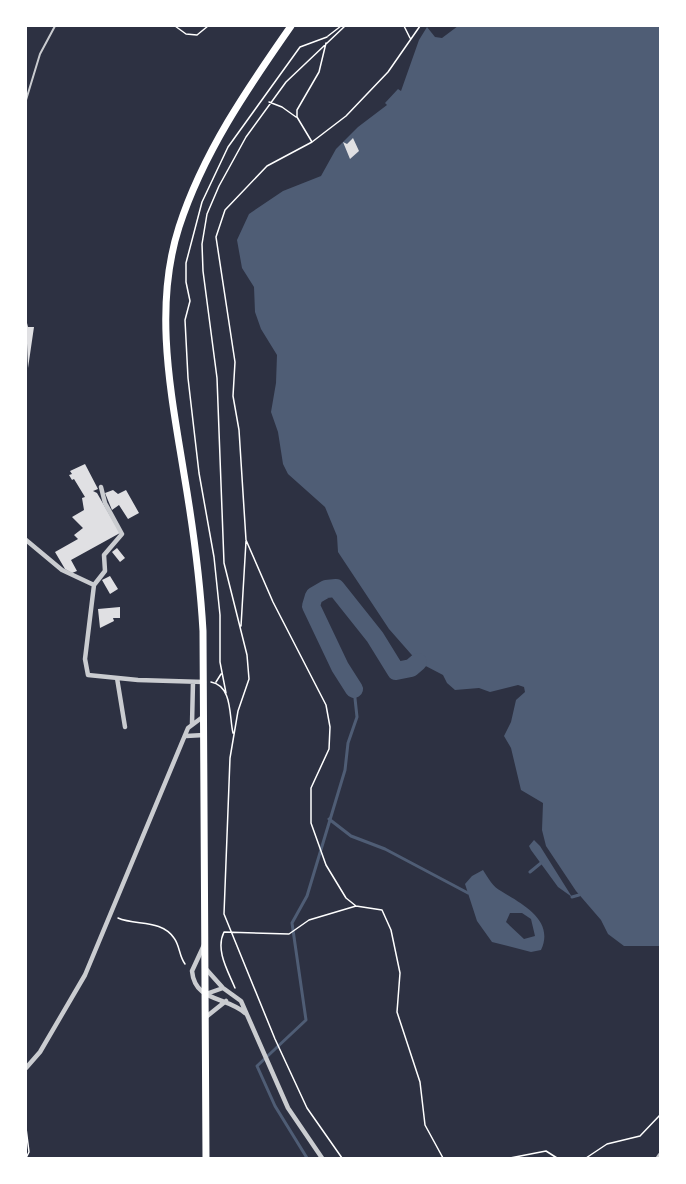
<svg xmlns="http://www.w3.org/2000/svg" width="686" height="1184" font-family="'Public Sans',sans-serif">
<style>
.water{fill:#4f5d75;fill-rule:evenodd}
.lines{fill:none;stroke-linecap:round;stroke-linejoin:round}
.stream{stroke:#4f5d75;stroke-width:3}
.river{stroke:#4f5d75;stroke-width:18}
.building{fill:#e0e0e3}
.path{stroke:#fff;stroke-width:1.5}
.service{stroke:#caccd0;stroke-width:2}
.minor{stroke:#caccd0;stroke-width:4.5}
.secondary{stroke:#fff;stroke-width:7}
</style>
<rect width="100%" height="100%" fill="#2d3142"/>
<path class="water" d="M458,26h202v920h-36l-16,-12 -7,-14 -25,-29 -30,-45 -4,-16 1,-27 -22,-13 -10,-42 -7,-12 7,-14 5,-22 9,-8 -1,-5 -6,-2 -28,7 -11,-4 -24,2 -8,-7 -4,-8 -25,-13 -29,-33 -51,-77 -1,-16 -12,-29 -37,-33 -5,-10 -5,-32 -7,-20 5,-29 1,-28 -16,-26 -6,-17 -1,-25 -12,-19 -5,-28 12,-26 34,-23 38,-15 15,-27 22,-22 29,-22 -2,-2 13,-14 3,2 18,-51 8,-13 8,10 7,1z
M534,840l6,6 32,51 -14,-10 -27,-37 -2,-4z
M483,870c5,8 10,17 18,21 21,13 54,29 40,59l-10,2 -39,-10 -15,-21 -12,-37 7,-8zM510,913h12l9,6 4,17 -11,3 -18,-17z"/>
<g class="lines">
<path class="stream" d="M329,819l22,17 34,13 83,44
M530,872l11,-9
M572,897l7,-2
M307,1158l-32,-52 -18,-40 49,-46 -14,-97 15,-27 38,-126 3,-27 9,-26 -3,-28"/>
<path class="river" d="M354,689l-14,-22 -29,-61 3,-10 12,-7 10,-1 39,49 21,34 15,-3 7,-6"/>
</g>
<path class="building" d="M353,138l6,13 -9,8 -7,-17 4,2z
M26,319l2,8h6l-6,41z
M85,464l13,25 -5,2 4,2 23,40 -49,27 6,11 -5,2 -7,-4 -10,-17 23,-13 -4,-4 9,-7 -11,-11 12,-7 -2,-12 3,-1 -11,-18 -2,1 -3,-5 3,-1 -2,-3z
M113,490l5,4 8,-4 13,23 -11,6 -9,-14 -7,5 -7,-17z
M117,548l8,10 -5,4 -8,-10z
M110,576l8,13 -8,5 -8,-14z
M120,607v11h-7l1,3 -14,7 -2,-19z"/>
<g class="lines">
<path class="path" d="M175,26l11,8 11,1 11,-9
M404,26l6,12
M328,36l13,-10
M269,102l13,5 14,10
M312,142l-15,-25v-7l22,-38 7,-29
M241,626l5,-85
M211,682c22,4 18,35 22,51
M216,682l5,-8
M226,693l-6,-31v-47l-6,-58 -15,-84 -11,-95 -3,-58 5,-19 -4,-19v-19l16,-61 26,-55 72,-100 27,-10
M356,906l-10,-8 -20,-33 -15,-42v-35l18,-39 1,-22 -4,-22 -53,-103 -27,-62 -7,-110 -6,-34 2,-34 -19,-125 9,-27 42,-44 45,-24 34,-26 42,-44 32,-46
M118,918c18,8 43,1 56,20 6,8 5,18 11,26
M235,988c-7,-17 -20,-38 -11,-56l65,2 20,-14 47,-14 26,4 9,20 9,43 -3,39 23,70 5,43 18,33
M26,1128l3,24 -3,6
M342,1158l-35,-50 -32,-69 -51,-125 6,-156 8,-47 11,-32 -2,-24 -23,-92 -7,-185 -14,-107 -1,-27 5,-30 12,-28 27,-49 40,-55 59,-56
M510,1158l36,-7 11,7
M586,1158l21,-14 33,-8 20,-21"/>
<path class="service" d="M26,100l14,-46 15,-28"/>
<path class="minor" d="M101,487l4,16 17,31 -18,21 1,16 -11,14 -9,74 3,16 50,5 66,2
M26,540l36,30 32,15
M117,678l8,49
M192,724l1,-42
M186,736l18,-1
M204,945l-12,26c3,31 33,25 53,42
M206,969l17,19 18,13 47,107 34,50
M206,994l17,-6
M206,1017l20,-16
M26,1068l14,-16 45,-77 103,-247 16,-12
M658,1158l2,-3"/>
<path class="secondary" d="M206,1158l-3,-527c-3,-53 -10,-104 -19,-157 -13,-81 -31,-166 -5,-247 24,-74 68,-138 112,-201"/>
</g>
<rect width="686" height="1184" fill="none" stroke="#ffffff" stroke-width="54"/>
</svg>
